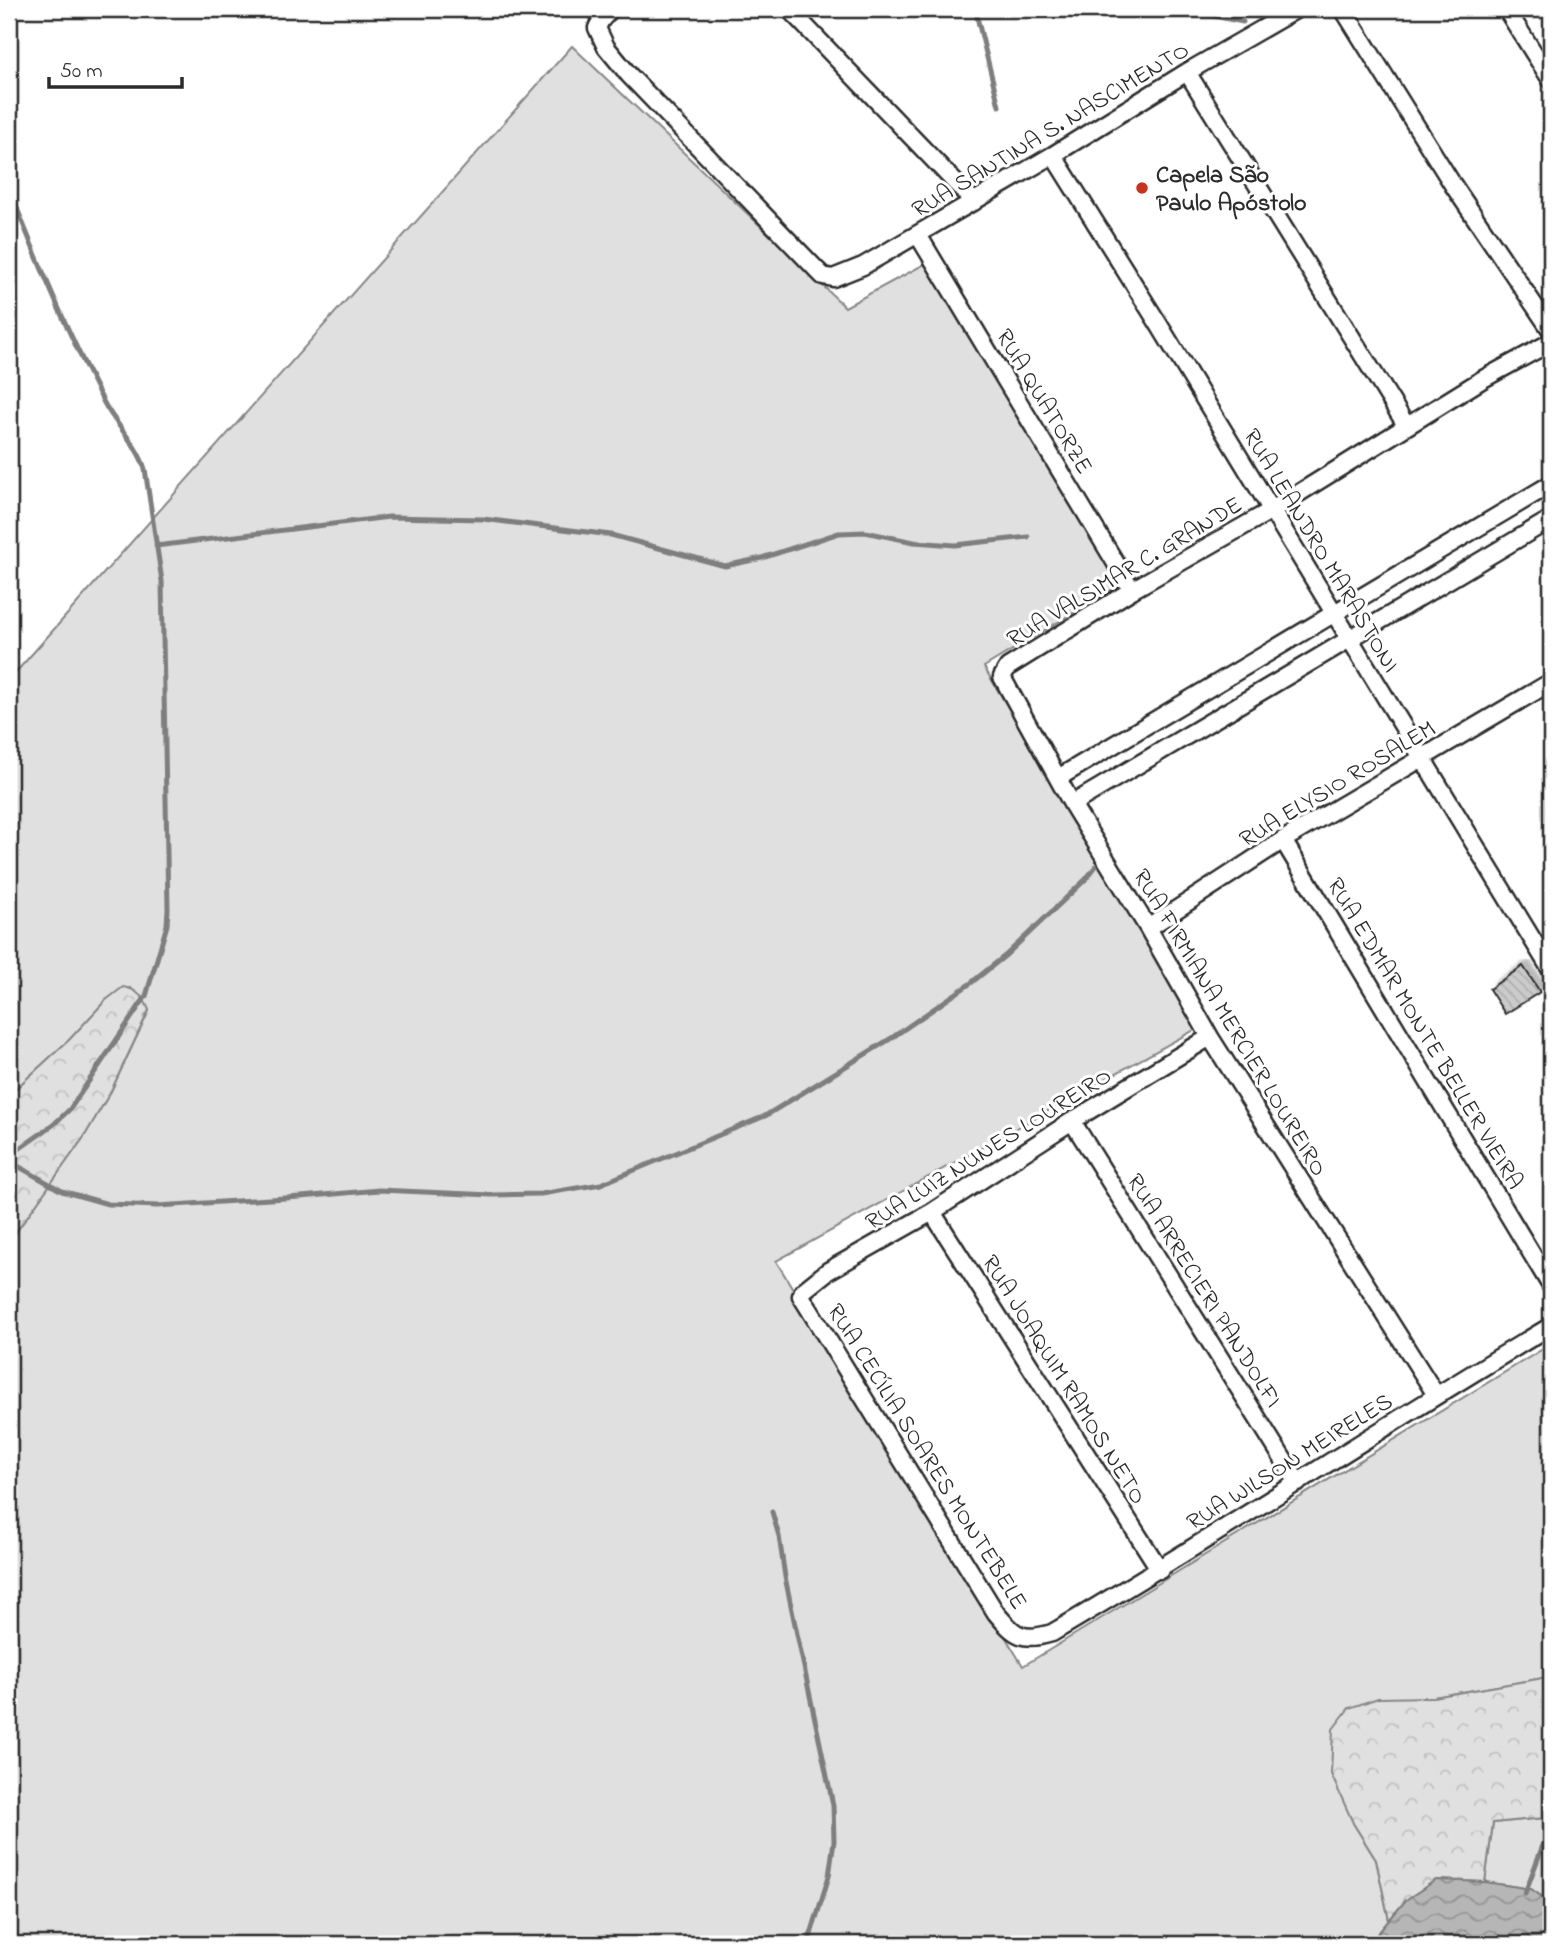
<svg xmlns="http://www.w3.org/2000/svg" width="1560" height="1953" font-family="'Indie Flower',sans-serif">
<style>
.green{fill:#e0e0e0;stroke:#868686;stroke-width:2}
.forest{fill:url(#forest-crowns);stroke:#868686;stroke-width:2}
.water{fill:url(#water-waves);stroke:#7e7e7e;stroke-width:2}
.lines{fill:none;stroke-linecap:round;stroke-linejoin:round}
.stream{stroke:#7e7e7e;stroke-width:5}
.building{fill:url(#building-back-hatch);stroke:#2b2b2b;stroke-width:2;filter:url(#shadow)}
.minor-casing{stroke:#2b2b2b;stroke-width:21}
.minor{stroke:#fff;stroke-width:16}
.poi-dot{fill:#c8321e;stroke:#fff;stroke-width:2.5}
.labels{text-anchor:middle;stroke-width:6;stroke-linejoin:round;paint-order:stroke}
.street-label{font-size:24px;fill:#2b2b2b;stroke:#fff}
.poi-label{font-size:24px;font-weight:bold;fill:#2b2b2b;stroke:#fff;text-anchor:start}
</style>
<defs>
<pattern id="forest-crowns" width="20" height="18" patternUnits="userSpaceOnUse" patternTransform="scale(1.75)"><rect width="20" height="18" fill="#e0e0e0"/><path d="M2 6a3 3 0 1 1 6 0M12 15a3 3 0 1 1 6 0" fill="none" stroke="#c0c0c0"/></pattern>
<pattern id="water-waves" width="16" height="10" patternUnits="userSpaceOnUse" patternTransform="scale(1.75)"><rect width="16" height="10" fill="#b6b6b6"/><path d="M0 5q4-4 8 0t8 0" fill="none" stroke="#949494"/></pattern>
<pattern id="building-back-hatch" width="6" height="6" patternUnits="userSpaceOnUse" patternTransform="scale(1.75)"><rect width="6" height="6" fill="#cbcbcb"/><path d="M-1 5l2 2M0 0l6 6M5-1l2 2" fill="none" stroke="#aeaeae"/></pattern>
<filter id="shadow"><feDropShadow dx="6" dy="-6" stdDeviation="2" flood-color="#0004"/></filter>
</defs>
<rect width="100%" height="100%" fill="#fff"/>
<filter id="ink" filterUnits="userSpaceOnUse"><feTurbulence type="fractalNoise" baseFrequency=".0143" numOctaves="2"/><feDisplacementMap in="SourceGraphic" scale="14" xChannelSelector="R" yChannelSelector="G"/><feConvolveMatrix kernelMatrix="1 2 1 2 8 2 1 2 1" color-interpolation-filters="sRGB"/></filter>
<g filter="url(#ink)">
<path class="green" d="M572,46l273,261 87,-47 194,321 -142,86 216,360 -424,234 247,405 528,-322v323l-8,11 -109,19 -19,1 -62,125 23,37 13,60 -14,17 -1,7h-1365v-702l75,-105 27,-46 38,-80 -6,-13 -13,-10 -24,12 -36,39 -61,56v-415z
M1551,1814v89l-20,-14 -46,-7 8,-59 52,-5z"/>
<path class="forest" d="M123,987c14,2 21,11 26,23l-38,81 -27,46 -75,105v-147l61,-56 36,-39z
M1551,1667v147l-6,4 -52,5 -8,59 -49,-2 -30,20 -17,20 -13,-60 -23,-37 -22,-49 2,-45 16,-21 29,-10 56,-1 109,-19z"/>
<path class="water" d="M1436,1880l49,2 46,7 20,14v41h-177l1,-7 31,-37z"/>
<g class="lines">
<path class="stream" d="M975,9l24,97
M1180,9l63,13
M9,188c28,72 58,144 94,213 12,24 34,42 42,68l17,112 6,328 -1,16 -21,71 -76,113 -17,16 -44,31
M156,546l233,-29 94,2 128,16 114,31 37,-8 77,-25 26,-1 49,10 41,3 73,-8
M9,1161l53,30 46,13 50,2 143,-9 78,-7 113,5 49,-1 60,-10 164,-68 125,-77 81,-56 35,-28 80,-76 10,-13
M772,1512l7,24 6,41 48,228 1,36 -5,35 -21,68
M1525,1893l26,-69"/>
</g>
<path class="building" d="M1523,966l17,26 -35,22 -16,-25z"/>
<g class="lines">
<defs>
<path id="minor" d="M611,9l-10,11 -4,8 9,19 23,28 187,194 7,7 10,2 30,-12 190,-111 134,-83 110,-63
M789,9l185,193
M1343,9l110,176 98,145
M1506,9l45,71
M1187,72l219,353
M1053,155l105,168 393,647
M918,235l214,355
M1058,778l493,-294
M1072,804l479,-285
M1283,840l268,446
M1148,928l135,-88 268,-158
M1210,1037l-138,84 -140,91 -104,59 -25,20 -2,5 5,8 190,309c19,23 27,29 56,20 168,-99 331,-207 499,-307
M1072,1121l226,362
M932,1212l228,358
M1436,1395l-226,-358 -62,-109 -76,-124 -70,-127 6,-10 124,-77 138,-79 213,-132 68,-37"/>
</defs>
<use href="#minor" class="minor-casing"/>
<use href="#minor" class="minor"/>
</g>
</g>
<circle class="poi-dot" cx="1142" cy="188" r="7"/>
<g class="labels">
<g class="street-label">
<text transform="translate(1050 129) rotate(-31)" y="8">RUA SANTINA S. NASCIMENTO</text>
<text transform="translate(1045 401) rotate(59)" y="8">RUA QUATORZE</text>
<text transform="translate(1322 550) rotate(59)" y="8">RUA LEANDRO MARASTONI</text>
<text transform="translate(1124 571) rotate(-31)" y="8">RUA VALSIMAR C. GRANDE</text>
<text transform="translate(1337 783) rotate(-31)" y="8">RUA ELYSIO ROSALEM</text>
<text transform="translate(1231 1022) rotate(59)" y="8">RUA FIRMIANA MERCIER LOUREIRO</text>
<text transform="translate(1426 1033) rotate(59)" y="8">RUA EDMAR MONTE BELLER VIEIRA</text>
<text transform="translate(988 1148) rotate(-32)" y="8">RUA LUIZ NUNES LOUREIRO</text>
<text transform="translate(1205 1290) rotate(58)" y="8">RUA ARRECIERI PANDOLFI</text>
<text transform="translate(1065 1379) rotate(58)" y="8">RUA JOAQUIM RAMOS NETO</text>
<text transform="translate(928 1456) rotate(58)" y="8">RUA CECÍLIA SOARES MONTEBELE</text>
<text transform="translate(1289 1461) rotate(-32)" y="8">RUA WILSON MEIRELES</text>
</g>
<g class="poi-label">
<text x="1156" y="182">Capela São<tspan x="1156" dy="28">Paulo Apóstolo</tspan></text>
</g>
</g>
<rect width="1560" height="1953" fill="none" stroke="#fff" stroke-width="35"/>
<rect x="18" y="18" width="1525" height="1918" fill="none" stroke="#2b2b2b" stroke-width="2.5" filter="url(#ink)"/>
<path d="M49 77v10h133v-10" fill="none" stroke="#2b2b2b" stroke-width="3.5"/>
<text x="60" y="77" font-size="21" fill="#2b2b2b" stroke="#ffffff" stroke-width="5" paint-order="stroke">50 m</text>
</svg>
